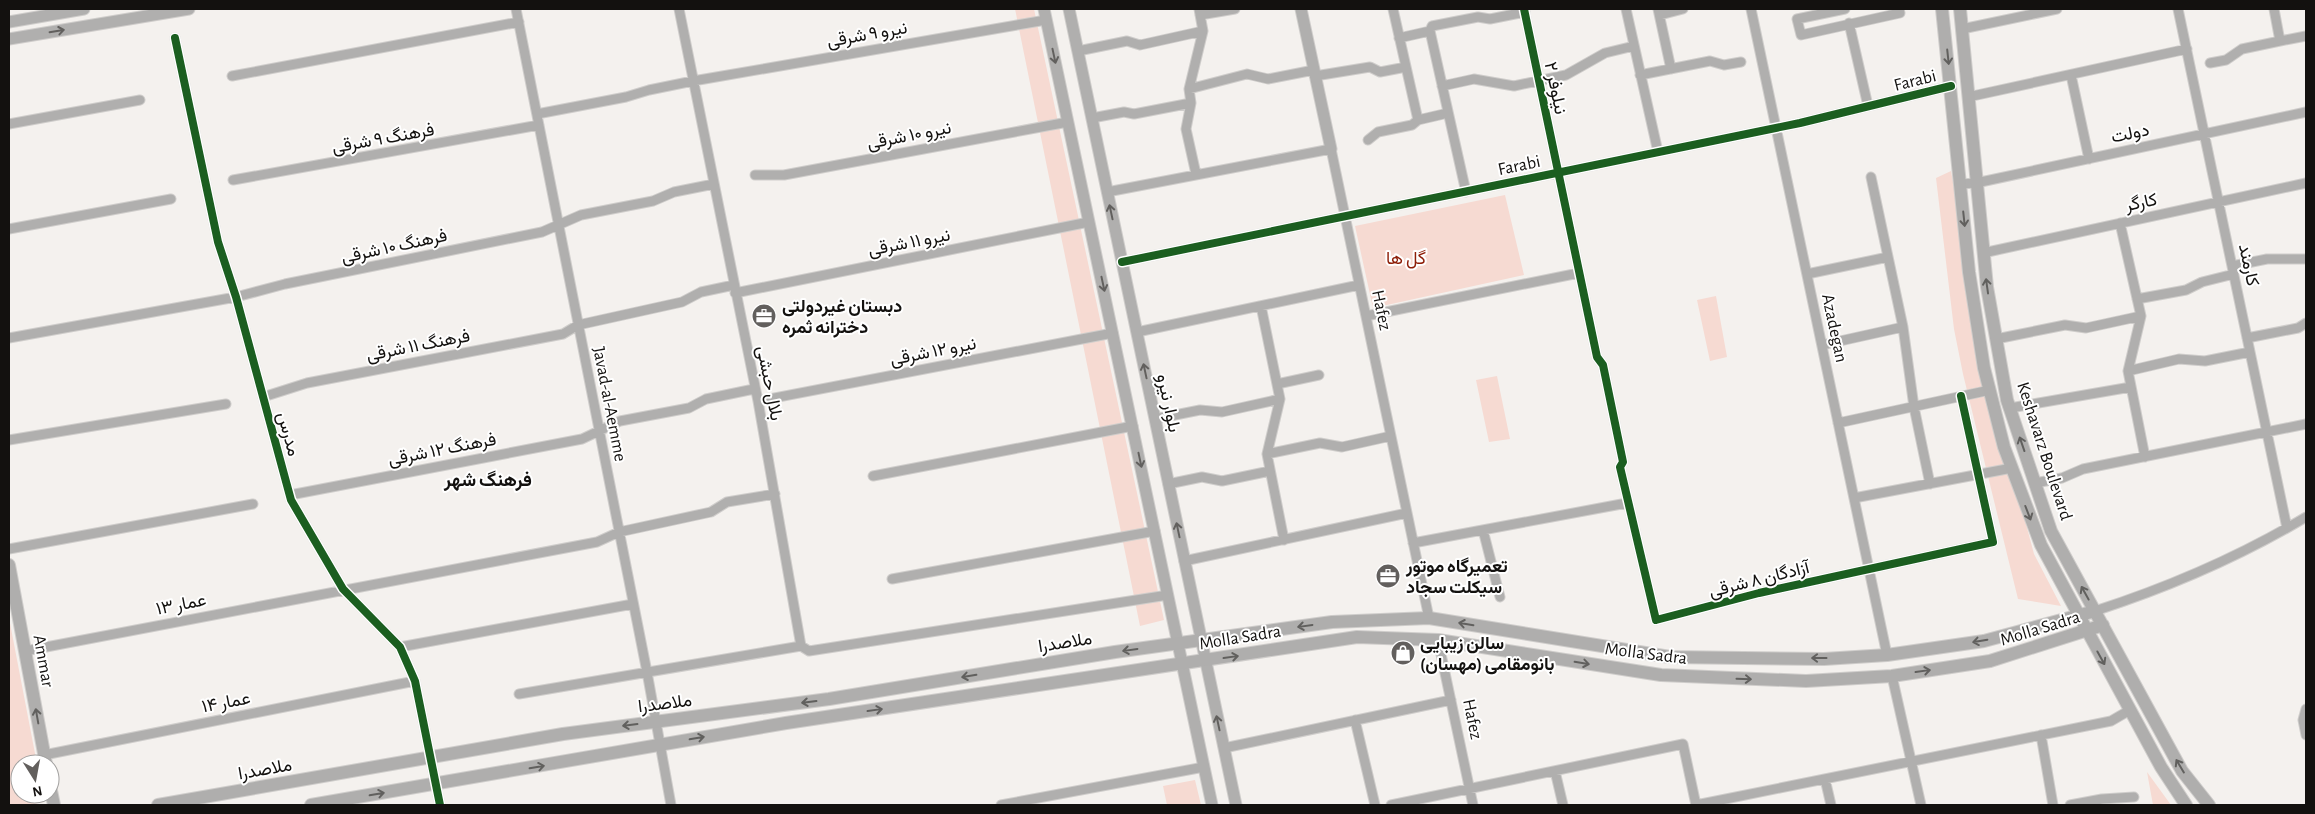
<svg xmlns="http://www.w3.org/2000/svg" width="2315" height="814" font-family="'Alegreya Sans',Vazirmatn,sans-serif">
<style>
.green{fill:#f6dad2}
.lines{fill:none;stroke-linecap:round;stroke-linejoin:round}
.minor-casing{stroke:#cfcdcb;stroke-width:11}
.tertiary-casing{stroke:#cfcdcb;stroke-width:13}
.secondary-casing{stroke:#cfcdcb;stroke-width:14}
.minor{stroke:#b0afae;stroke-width:9}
.tertiary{stroke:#b0afae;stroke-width:11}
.secondary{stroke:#afaead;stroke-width:12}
.cycleway-casing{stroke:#fff;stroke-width:11}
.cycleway{stroke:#1b5e20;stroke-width:8}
.oneway{stroke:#62605e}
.oneway2{stroke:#61605e}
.labels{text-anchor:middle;stroke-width:4;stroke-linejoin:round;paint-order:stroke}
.street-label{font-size:18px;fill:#13110f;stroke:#fff}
.park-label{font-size:18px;fill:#8d1d07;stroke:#fff}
.poi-label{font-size:18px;font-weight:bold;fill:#13110f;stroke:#fff;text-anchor:start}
.neighbourhood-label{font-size:19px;font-weight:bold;fill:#13110f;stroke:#fff}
</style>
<rect width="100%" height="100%" fill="#f4f1ee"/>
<path class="green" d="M1015,9h19l130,611 -24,6z
M1951,171l39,219 44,164 27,52 -43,-7 -55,-225 -9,-45 -18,-151z
M1505,195l19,80 -151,33 -18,-82z
M1716,296l11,61 -17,4 -13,-61z
M1497,376l13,63 -21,3 -13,-62z
M9,618l28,146h-17v30h23l1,8 -16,3h-19z
M2147,772l24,33h-18z
M1195,780l6,25h-34l-4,-19z"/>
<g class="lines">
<defs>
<path id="minor" d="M516,9l131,663 24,133
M679,9l79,392 43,245
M1393,9l25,111
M1524,9l73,348 6,8 20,97 -3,5 36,153 103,-27 234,-51 -32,-146
M1626,9l32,143
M1658,9l13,60
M1751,9l136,646
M1845,9l-48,10 4,16 99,-22 -1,-4
M2178,9l109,519
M2274,9l6,32 26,-5
M1200,15l35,-6
M1660,15l23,-6
M1849,23l19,83
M1962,29l95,-20
M1430,31l36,161
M175,38l43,204 18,55 55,203 52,89 57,58 15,34 25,124
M1399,38l31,-7 2,-5 46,-9 12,2 35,-7
M1078,51l49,-10 13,4 63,-14
M2210,63l16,-3 16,-11 38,-8
M1640,75l70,-14 14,4 17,-3
M2071,75l18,84
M232,76l287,-54
M1315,76l55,-9 10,5 26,-5
M1442,86l32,-7 40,7 52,-11 39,-22 29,-7
M1189,89l58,-15 21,5 46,-9
M1968,97l219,-48
M537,114l89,-17 23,-7 44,-9 353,-61
M1092,118l32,-6 10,2 57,-11
M9,124l131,-24
M1368,140l10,-8 34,-7 6,-5 30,-7
M1196,174l-10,-45 5,-26 -2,-14 14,-58 -4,-22
M755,175h29l284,-53
M1871,177l32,150 11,80 16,77
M233,180l306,-55
M1961,184l15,-1 330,-71
M1107,192l224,-43 98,469
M2120,223l21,93 -13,55 17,86
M9,229l162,-30
M1983,253l323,-70
M1122,262l678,-139 151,-37
M2232,266l35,-7h39
M1807,274l81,-17
M735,293l354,-71
M2137,299l49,-9 16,-8 32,-8
M1261,306l19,93 -13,55 17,86
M1366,316l213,-43
M1137,332l222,-47
M9,338l227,-41 49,-13 257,-52 39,-17 72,-14 21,-9 40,-8
M2247,338l51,-10 8,-5
M1996,339l69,-14 21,3 55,-12
M1822,345l81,-18
M2128,371l51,-12 26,2 45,-9
M1277,384l42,-9
M263,397l44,-14 256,-49 15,-9 104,-23 19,-10 33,-7
M758,401l355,-68
M2010,408l121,-21
M1155,419l45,-9 22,2 58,-13
M1838,423l152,-33
M9,440l217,-36
M1267,454l53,-11 22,4 49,-11
M873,476l260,-50
M2035,483l27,-5 21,-9 223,-45
M1168,484l34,-7 20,4 48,-10
M290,495l292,-56 38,-18 69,-13 17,-9 48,-10
M1854,498l158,-30
M1483,530l17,67
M1413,543l214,-40
M9,549l244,-45
M1184,561l223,-48
M892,579l263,-48
M2095,611c74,-24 144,-54 211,-94
M1438,640l35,165
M801,646l8,5 359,-56
M400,647l233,-43
M25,651l572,-109 22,-10 92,-20 16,-10 48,-8
M1892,676l29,129
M519,694l282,-48
M2306,709l-3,11 3,15
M1355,720l20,85
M2041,735l12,70
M1224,748l227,-48
M44,755l371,-74
M1555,771l8,34
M1825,779l6,26
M1001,805l203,-38
M1391,805l292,-61 13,61
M1696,805l415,-84 19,-11
M2070,805l32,-6 32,-2"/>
<path id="tertiary" d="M1044,9l168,796
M1069,9l167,796
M1301,9l30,140
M9,22l75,-13
M9,39l180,-30"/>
<path id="secondary" d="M1942,9l27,263 15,96 20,79 37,98 120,222 25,38
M1960,9l27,278 20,113 44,131 131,240 27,34
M9,565l37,199
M50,786l4,19
M158,805l405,-71 266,-35 286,-47 217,-30 97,-4 241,39 154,2 63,-4 97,-14 111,-30
M311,805l475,-82 571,-86 81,3 223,35 145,6 86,-5 98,-15 113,-36"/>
</defs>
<use href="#minor" class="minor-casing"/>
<use href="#tertiary" class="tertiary-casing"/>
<use href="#secondary" class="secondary-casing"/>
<use href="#minor" class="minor"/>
<use href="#tertiary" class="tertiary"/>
<use href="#secondary" class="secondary"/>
<defs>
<path id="cycleway" d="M1524,9l73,348 6,8 20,97 -3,5 36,153 103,-27 234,-51 -32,-146
M175,38l43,204 18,55 55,203 52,89 57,58 15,34 25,124
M1122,262l678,-139 151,-37"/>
</defs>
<use href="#cycleway" class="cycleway-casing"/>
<use href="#cycleway" class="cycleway"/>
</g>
<defs><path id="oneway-shaft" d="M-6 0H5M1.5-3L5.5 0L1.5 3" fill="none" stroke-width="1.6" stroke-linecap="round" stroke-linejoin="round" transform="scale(1.25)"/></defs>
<g class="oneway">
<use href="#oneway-shaft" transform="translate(57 31) rotate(-9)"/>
<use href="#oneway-shaft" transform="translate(1054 56) rotate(78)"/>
<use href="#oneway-shaft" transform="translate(1111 212) rotate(-102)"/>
<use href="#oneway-shaft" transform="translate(1103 284) rotate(78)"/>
<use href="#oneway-shaft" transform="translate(1145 371) rotate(-102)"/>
<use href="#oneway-shaft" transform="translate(1140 460) rotate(78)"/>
<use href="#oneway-shaft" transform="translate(1178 530) rotate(-102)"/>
<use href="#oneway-shaft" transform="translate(1218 723) rotate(-102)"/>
</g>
<g class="oneway2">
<use href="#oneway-shaft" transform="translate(1948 57) rotate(84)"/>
<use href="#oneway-shaft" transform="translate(1964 219) rotate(84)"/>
<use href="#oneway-shaft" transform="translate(1987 286) rotate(-98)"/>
<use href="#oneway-shaft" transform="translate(2022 444) rotate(-109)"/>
<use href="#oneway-shaft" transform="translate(2028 513) rotate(69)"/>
<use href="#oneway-shaft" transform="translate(2085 593) rotate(-119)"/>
<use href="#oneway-shaft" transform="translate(1466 624) rotate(-171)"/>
<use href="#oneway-shaft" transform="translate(1305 626) rotate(172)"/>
<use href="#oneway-shaft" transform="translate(1980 641) rotate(170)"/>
<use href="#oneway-shaft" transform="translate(1130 650) rotate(172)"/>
<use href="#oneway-shaft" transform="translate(1231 657) rotate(-8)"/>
<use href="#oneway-shaft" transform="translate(1819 658) rotate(180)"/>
<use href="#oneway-shaft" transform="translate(2101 658) rotate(61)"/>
<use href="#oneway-shaft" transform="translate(1582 663) rotate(9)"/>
<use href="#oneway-shaft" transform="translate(1923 671) rotate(-8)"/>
<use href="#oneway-shaft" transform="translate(969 676) rotate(171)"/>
<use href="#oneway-shaft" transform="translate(1744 679) rotate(2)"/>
<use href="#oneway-shaft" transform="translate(809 702) rotate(173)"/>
<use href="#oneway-shaft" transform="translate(875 710) rotate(-8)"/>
<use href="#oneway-shaft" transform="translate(37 716) rotate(-100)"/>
<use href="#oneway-shaft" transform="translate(630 725) rotate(173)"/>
<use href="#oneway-shaft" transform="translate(697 738) rotate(-10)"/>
<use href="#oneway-shaft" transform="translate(2180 766) rotate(-121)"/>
<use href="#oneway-shaft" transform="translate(537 767) rotate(-10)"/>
<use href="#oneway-shaft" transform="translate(377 794) rotate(-10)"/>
</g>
<defs>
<symbol id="office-disc" viewBox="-11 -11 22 22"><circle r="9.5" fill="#625f5d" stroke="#fff"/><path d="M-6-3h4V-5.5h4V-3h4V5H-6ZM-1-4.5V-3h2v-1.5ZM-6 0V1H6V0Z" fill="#fff"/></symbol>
<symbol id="shop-disc" viewBox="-11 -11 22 22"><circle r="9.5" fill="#625f5d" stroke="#fff"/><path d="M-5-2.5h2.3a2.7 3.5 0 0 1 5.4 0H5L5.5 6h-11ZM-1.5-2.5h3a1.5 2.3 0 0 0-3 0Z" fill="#fff"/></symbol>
</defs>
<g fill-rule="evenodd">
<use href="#office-disc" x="750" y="302" width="28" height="28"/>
<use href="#office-disc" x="1374" y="562" width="28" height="28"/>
<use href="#shop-disc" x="1389" y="639" width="28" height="28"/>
</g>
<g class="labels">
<g class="street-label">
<text transform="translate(867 34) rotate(-10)" y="6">نیرو ۹ شرقی</text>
<text transform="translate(1915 80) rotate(-14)" y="6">Farabi</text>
<text transform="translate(1556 88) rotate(78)" y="6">نیلوفر ۲</text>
<text transform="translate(2130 133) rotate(-12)" y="6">دولت</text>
<text transform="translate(909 135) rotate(-11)" y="6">نیرو ۱۰ شرقی</text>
<text transform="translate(383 138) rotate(-10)" y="6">فرهنگ ۹ شرقی</text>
<text transform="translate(1519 165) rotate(-12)" y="6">Farabi</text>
<text transform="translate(2141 202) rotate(-12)" y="6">کارگر</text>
<text transform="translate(909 242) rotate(-11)" y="6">نیرو ۱۱ شرقی</text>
<text transform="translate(394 246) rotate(-12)" y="6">فرهنگ ۱۰ شرقی</text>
<text transform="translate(2249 265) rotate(78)" y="6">کارمند</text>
<text transform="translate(1382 310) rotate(78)" y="6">Hafez</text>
<text transform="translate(1835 328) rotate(78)" y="6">Azadegan</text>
<text transform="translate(418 345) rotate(-11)" y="6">فرهنگ ۱۱ شرقی</text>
<text transform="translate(933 351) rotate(-11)" y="6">نیرو ۱۲ شرقی</text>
<text transform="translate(770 383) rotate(79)" y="6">بلال حبشی</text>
<text transform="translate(1169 403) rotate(78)" y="6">بلوار نیرو</text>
<text transform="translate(610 404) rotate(79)" y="6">Javad-al-Aemme</text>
<text transform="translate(289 434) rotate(75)" y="6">مدرس</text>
<text transform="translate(442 449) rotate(-11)" y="6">فرهنگ ۱۲ شرقی</text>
<text transform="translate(2045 451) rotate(72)" y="6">Keshavarz Boulevard</text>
<text transform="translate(1759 579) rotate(-14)" y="6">آزادگان ۸ شرقی</text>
<text transform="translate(181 604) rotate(-11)" y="6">عمار ۱۳</text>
<text transform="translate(2040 628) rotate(-17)" y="6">Molla Sadra</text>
<text transform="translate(1240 637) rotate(-9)" y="6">Molla Sadra</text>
<text transform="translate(1065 642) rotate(-9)" y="6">ملاصدرا</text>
<text transform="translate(1646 653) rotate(7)" y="6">Molla Sadra</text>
<text transform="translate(44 661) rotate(80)" y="6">Ammar</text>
<text transform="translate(226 702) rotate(-11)" y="6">عمار ۱۴</text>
<text transform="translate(665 703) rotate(-7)" y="6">ملاصدرا</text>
<text transform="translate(1473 719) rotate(78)" y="6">Hafez</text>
<text transform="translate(265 769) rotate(-10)" y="6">ملاصدرا</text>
</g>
<g class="park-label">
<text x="1406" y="264">گل ها</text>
</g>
<g class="poi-label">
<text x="782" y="312">دبستان غیردولتی<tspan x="782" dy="21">دخترانه ثمره</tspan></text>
<text x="1406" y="572">تعمیرگاه موتور<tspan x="1406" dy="21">سیکلت سجاد</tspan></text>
<text x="1420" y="649">سالن زیبایی<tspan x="1420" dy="21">بانومقامی (مهسان)</tspan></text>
</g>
<g class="neighbourhood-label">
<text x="488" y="486">فرهنگ شهر</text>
</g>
</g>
<rect width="2315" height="814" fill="none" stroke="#13110f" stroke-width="20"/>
<g transform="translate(35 779) rotate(169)"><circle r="24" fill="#ffffff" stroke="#a1a09f"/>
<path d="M0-4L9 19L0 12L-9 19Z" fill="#625f5d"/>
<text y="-8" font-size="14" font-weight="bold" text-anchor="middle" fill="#13110f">N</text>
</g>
</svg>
